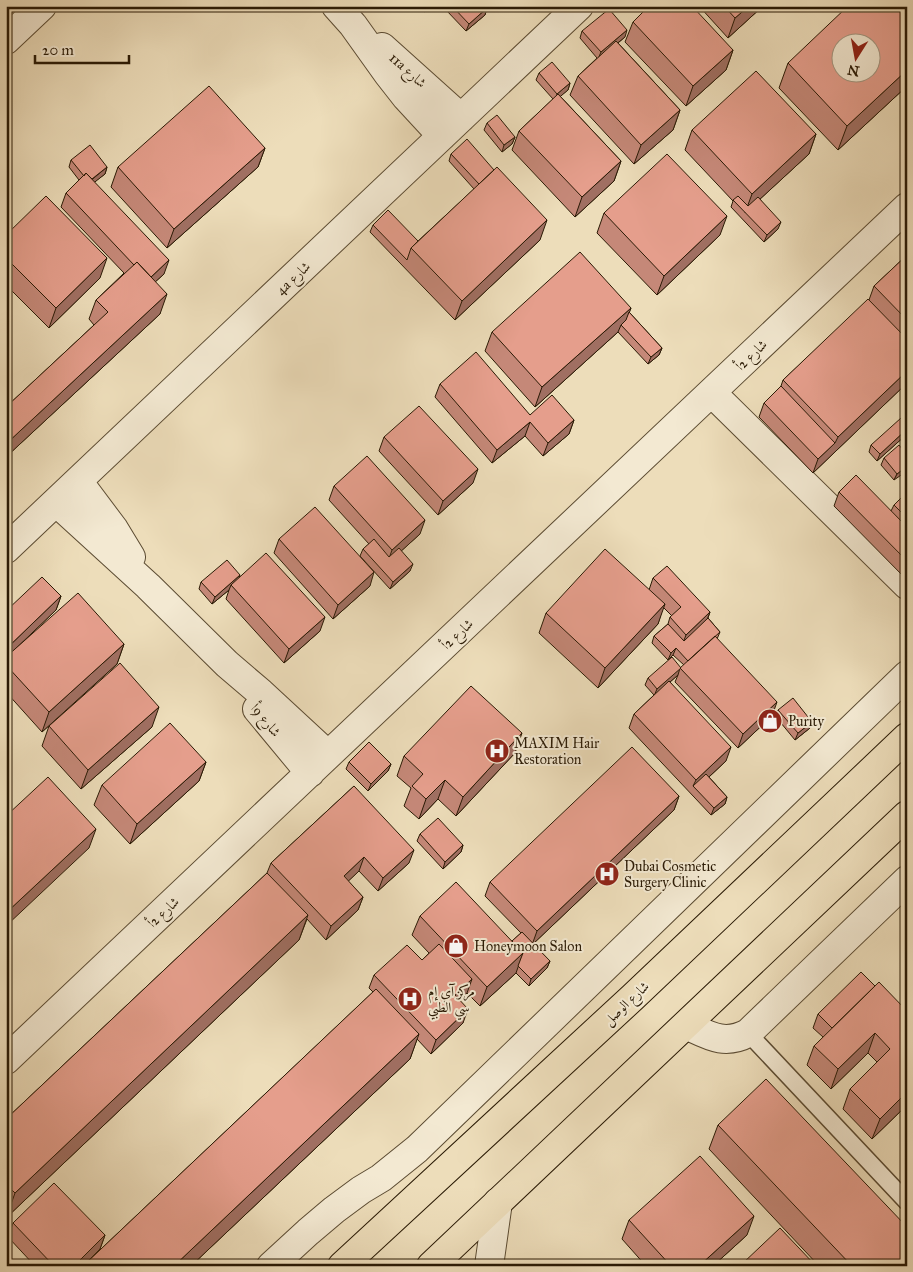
<svg xmlns="http://www.w3.org/2000/svg" width="913" height="1272" font-family="'IM FELL Great Primer',Amiri,serif">
<style>
.lines{fill:none;stroke-linecap:round;stroke-linejoin:round}
.service-casing{stroke:#5b4b32;stroke-width:19}
.minor-casing{stroke:#5b4b32;stroke-width:30}
.primary-casing{stroke:#2a1a05;stroke-width:30}
.service{stroke:#f3e9d2;stroke-width:16}
.minor{stroke:#f3e9d2;stroke-width:28}
.primary{stroke:#edddba;stroke-width:28}
.wall{fill:#c58878;stroke:#2a1a05}
.shaded-wall{fill:#a06f62;stroke:#2a1a05}
.building{fill:#e59e8c;stroke:#2a1a05;fill-rule:evenodd}
.labels{text-anchor:middle;stroke-width:4;stroke-linejoin:round;paint-order:stroke}
.street-label{font-size:14px;fill:#2a1a05;stroke:#f3e9d2}
.poi-label{font-size:14px;fill:#2a1a05;stroke:#f3e9d2;text-anchor:start}
</style>
<rect width="100%" height="100%" fill="#edddba"/>
<filter id="stains"><feTurbulence type="fractalNoise" baseFrequency=".004" numOctaves="4"/><feColorMatrix values="0 0 0 0 .2 0 0 0 0 .09 0 0 0 0 .02 0 0 0 .5 -.17"/></filter>
<radialGradient id="worn" r=".72"><stop offset=".6" stop-color="#630" stop-opacity="0"/><stop offset="1" stop-color="#630" stop-opacity=".3"/></radialGradient>
<g class="lines">
<defs>
<path id="service" d="M748,1033l159,169"/>
<path id="minor" d="M336,6l17,19 35,49 18,23 36,39
M6,40l36,-34
M382,47l79,71
M712,393l195,192
M78,481l36,48 17,28
M56,502l92,84 79,78 34,29 67,62
M6,549l573,-543
M257,709l53,64
M686,1025c22,10 38,21 62,8l159,-153
M6,1060l901,-853
M271,1266l37,-34 26,-22 27,-20 20,-12 36,-29 490,-474
M489,1266l9,-64"/>
<path id="primary" d="M342,1266l291,-269 274,-260
M431,1266l476,-451"/>
</defs>
<use href="#service" class="service-casing"/>
<use href="#minor" class="minor-casing"/>
<use href="#primary" class="primary-casing"/>
<use href="#service" class="service"/>
<use href="#minor" class="minor"/>
<use href="#primary" class="primary"/>
</g>
<path class="wall" d="M418,6h13l-7,6z
M448,6h38l1,2 -2,7 -19,16 -20,-21z
M699,6h64l-35,32z
M907,6v80l-69,64 -59,-62 9,-25z
M633,22l100,28 -7,20 -40,36 -61,-64z
M582,31l43,6 -7,6 62,67 -7,20 -39,34 -64,-69 8,-19 19,-18 -17,-20z
M539,73l31,10 -2,7 -8,6 61,65 -7,20 -39,36 -63,-67 7,-19 34,-32 -17,-19z
M487,123l28,14 -3,7 -10,8 -18,-22z
M692,130l124,4 -7,20 -49,45 18,30 -14,13 -33,-35 2,-6 -48,-51z
M265,148l-7,19 -91,81 -56,-61 7,-20z
M451,154l89,86 -85,80 -85,-88 3,-7 45,16 56,-52 -25,-28z
M71,160l36,7 -2,7 -11,8 70,92 -9,8 5,32 -154,143v-50l88,-82 -5,-6 7,-19 28,-27 -63,-66 5,-14 13,-13 -10,-13z
M604,213l116,22 -63,60 -60,-62z
M6,235l94,43 -51,50 -43,-43z
M907,255v128l-94,90 -54,-56 5,-14 17,-17 2,-6 86,-80 5,-14z
M631,308l-2,4 33,36 -3,7 -11,9 -30,-32 -83,75 -50,-56 7,-19z
M440,384l90,31 44,5 -5,14 -26,22 -18,-20 -33,27 -57,-66z
M907,424v10l-30,27 -8,-9 2,-7z
M384,437l89,46 -35,32 -59,-64z
M907,455l-13,25 -13,-15 3,-7z
M334,486l86,48 -19,17 9,20 -20,18 -30,-33 3,-7 6,-5 -40,-44z
M839,492l52,19 3,-6 13,-13v88l-73,-74z
M279,539l91,47 -37,33 -59,-66z
M42,577l19,19 -5,14 -43,41 111,-7 -7,20 -75,68 -36,-40v-27z
M240,577l80,54 -36,32 -58,-64 3,-9 -17,14 -13,-15 2,-7z
M653,578l57,34 -2,6 12,14 -3,7 55,77 -34,32 -63,-66 3,-7 -8,7 56,79 -17,16 18,20 -2,7 -14,11 -82,-87 5,-14 20,-19 -9,-10 3,-7 33,-10 3,-3 -11,-10 -5,5 -16,-17 2,-7 14,-12 2,-7 2,-1 -9,-9 -5,17 -60,64 -59,-55 7,-20 103,-23z
M778,710l34,12 -2,6 -15,12 -19,-23z
M49,726l103,1 -71,62 -39,-43z
M515,753l-59,63 -18,-17 -19,20 -15,-13 7,-18 -14,-12 7,-20z
M206,762l-7,19 -69,63 -36,-39 8,-20z
M349,762l42,2 -3,7 -20,20 -22,-22z
M354,786l55,77 -31,28 -19,-20 -11,10 15,16 -5,13 -32,30 -19,-21 -8,21 -293,278v-99l261,-246 4,-10z
M679,796l-5,14 -141,134 17,17 -3,7 -18,18 -13,-13 -36,33 -13,-13 -8,7 4,23 -32,31 -14,-15 -7,20 -219,207h-108l290,-274 -4,-4 5,-13 48,-15 7,-7 -17,-18 8,-19 92,25 9,-8 -36,-37 5,-14z
M420,834l43,11 -2,7 -18,17 -26,-28z
M875,986l32,119 -35,34 -29,-30 7,-20 27,-27 -9,-9 -37,36 -24,-24 7,-19 9,-9 -10,-9 5,-14z
M718,1125l189,141h-88l-110,-117z
M629,1220l118,15 -34,31h-67l-24,-27z
M13,1223l92,12 -5,14 -17,17h-48l-27,-29z"/>
<path class="shaded-wall" d="M427,6h4l-7,6z
M749,6h14l-35,32 7,-20z
M487,8l-2,7 -19,16 3,-7z
M627,30l-2,7 -27,22 3,-7z
M733,50l-7,20 -40,36 7,-20z
M907,70v16l-69,64 9,-24z
M570,83l-2,7 -13,11 2,-7z
M680,110l-7,20 -39,34 7,-19z
M816,134l-7,20 -64,59 7,-19z
M515,137l-3,7 -10,8 2,-7z
M265,148l-7,19 -91,81 7,-19z
M621,161l-7,20 -39,36 7,-20z
M107,167l-2,7 -19,15 3,-7z
M727,216l-7,19 -63,60 7,-19z
M547,220l-7,20 -85,80 7,-19z
M781,222l-3,7 -14,13 3,-7z
M107,258l-7,20 -51,50 7,-20z
M169,260l-5,14 -21,19 5,-13z
M167,294l-7,20 -154,143v-13z
M631,308l-7,19 -3,-2 -3,7 -83,75 7,-20z
M662,348l-3,7 -11,9 3,-7z
M907,371v12l-94,90 5,-14 17,-16 3,-6z
M574,420l-5,14 -26,22 5,-13z
M530,422l-5,14 -33,27 5,-13z
M907,429v5l-30,27 3,-7z
M907,466v5l-13,9 3,-6z
M478,469l-5,14 -35,32 5,-14z
M425,520l-5,14 -33,30 5,-14z
M413,564l-3,7 -20,18 3,-7z
M374,572l-4,14 -37,33 5,-14z
M240,575l-2,7 -7,3 -2,5 -17,14 3,-7z
M61,596l-5,14 -50,48v-9z
M665,604l-7,20 -60,64 7,-20z
M710,612l-5,13 -24,23 5,-13z
M325,617l-5,14 -36,32 5,-14z
M124,644l-7,20 -75,68 7,-20z
M676,648l-3,7 -5,5 3,-7z
M680,668l-2,7 -24,21 3,-7z
M777,702l-5,14 -34,32 5,-14z
M159,707l-7,20 -71,62 7,-19z
M812,722l-2,6 -15,12 3,-7z
M522,733l-7,20 -59,63 7,-19z
M731,747l-5,14 -30,28 -3,-3 3,-6z
M206,762l-7,19 -69,63 7,-20z
M391,764l-3,7 -20,20 3,-7z
M445,780l-7,19 -19,20 7,-20z
M679,796l-5,14 -142,135 5,-14z
M727,797l-2,7 -14,11 3,-7z
M96,829l-7,19 -83,78v-11l1,-3z
M463,845l-2,7 -18,17 2,-7z
M414,850l-5,13 -31,28 5,-13z
M364,857l-5,14 -20,19 5,-14z
M363,897l-5,13 -32,30 5,-14z
M308,915l-9,25 -293,278 9,-25z
M523,953l-7,20 -36,33 7,-19z
M550,961l-3,7 -18,18 2,-7z
M472,979l-5,14 -17,16 5,-14z
M468,1009l-5,14 -32,31 5,-14z
M875,1033l-7,20 -37,36 7,-20z
M419,1034l-9,25 -219,207h-17z
M907,1092v13l-35,34 8,-20z
M754,1216l-7,19 -34,31h-14z
M105,1235l-5,14 -17,17h-9z"/>
<path class="building" d="M452,6h34l1,2 -18,16z
M649,6h43l41,44 -40,36 -60,-64z
M724,6h25l-14,12z
M848,6h59v64l-60,56 -59,-63zM840,42h30v30h-30z
M609,9l18,21 -26,22 -19,-21z
M616,41l64,69 -39,35 -63,-69z
M552,62l18,21 -13,11 -18,-21z
M756,71l60,63 -64,60 -60,-64z
M209,86l56,62 -91,81 -56,-62z
M558,94l63,67 -39,36 -63,-66z
M497,115l18,22 -11,8 -17,-22z
M467,139l27,31 -15,14 -28,-30z
M90,145l17,22 -15,12 -6,-6 -2,3 -13,-16z
M667,154l60,62 -63,60 -60,-63z
M497,167l50,53 -85,81 -51,-53z
M86,173l83,87 -18,17 -14,-15 -3,3 -68,-72z
M46,196l61,62 -51,50 -50,-50v-23z
M738,196l10,10 10,-9 23,25 -14,13 -34,-35z
M388,210l30,31 -7,7 -4,12 -34,-35z
M580,252l51,56 -89,79 -50,-55z
M907,255v65l-33,-34z
M137,262l30,32 -161,150v-37l102,-95 -12,-12z
M868,299l39,40v32l-69,66 -55,-57z
M629,312l33,36 -11,9 -30,-32 5,-5z
M476,352l54,63 22,-20 22,25 -26,23 -18,-21 -33,28 -57,-66z
M781,386l54,57 -17,16 -54,-56z
M419,406l59,63 -35,32 -59,-64z
M901,418l6,6v5l-27,25 -9,-9z
M899,445l8,10v11l-10,8 -13,-16z
M367,456l58,64 -33,30 -58,-64z
M856,475l51,52v34l-68,-69z
M907,492v26l-13,-13z
M315,507l59,65 -36,33 -59,-66z
M374,539l15,18 10,-9 14,16 -20,18 -30,-33z
M605,549l60,55 -60,64 -59,-55z
M266,553l59,64 -36,32 -58,-64z
M227,560l13,15 -25,22 -14,-15z
M667,566l43,46 -24,23 -16,-18 11,-10 -28,-29z
M42,577l19,19 -55,53v-38z
M78,593l46,51 -75,68 -43,-47v-8z
M708,618l12,14 -32,29 -12,-13 -5,5 -17,-17 14,-12 16,17z
M715,636l62,66 -34,32 -63,-66z
M672,657l9,11 -24,21 -9,-11z
M120,663l39,44 -71,63 -39,-44z
M669,681l62,66 -35,33 -62,-66z
M471,686l51,47 -59,64 -18,-17 -19,19 -14,-13 11,-12 -19,-18z
M793,698l19,24 -14,11 -20,-23z
M170,723l36,39 -69,62 -35,-39z
M369,742l22,22 -20,20 -22,-22z
M632,747l47,49 -142,135 -47,-49z
M706,774l21,23 -13,11 -21,-22z
M48,777l48,52 -89,83 -1,-1v-95z
M354,786l60,64 -31,28 -19,-21 -20,19 19,21 -32,29 -60,-63z
M438,818l25,27 -18,17 -25,-28z
M267,873l41,42 -293,278 -9,-9v-65z
M456,882l67,71 -36,34 -67,-71z
M522,932l28,29 -19,18 -13,-13 5,-13 -11,-12z
M439,944l33,35 -17,16 13,14 -32,31 -62,-65 33,-30 15,15z
M861,972l14,14 -43,42 -14,-14z
M879,982l28,29v81l-27,27 -30,-30 40,-40 -15,-16 -37,36 -24,-23z
M376,989l43,45 -245,232h-91z
M766,1079l141,148v39h-55l-134,-141z
M700,1156l54,60 -55,50h-28l-42,-46z
M54,1183l51,52 -31,31h-20l-41,-43z
M780,1228l36,38h-73l-1,-2z"/>
<defs>
<symbol id="shop-disc" viewBox="-11 -11 22 22"><circle r="9.5" fill="#8f2418" stroke="#f3e9d2"/><path d="M-5-2.5h2.3a2.7 3.5 0 0 1 5.4 0H5L5.5 6h-11ZM-1.5-2.5h3a1.5 2.3 0 0 0-3 0Z" fill="#fff"/></symbol>
<symbol id="hospital-disc" viewBox="-11 -11 22 22"><circle r="9.5" fill="#8f2418" stroke="#f3e9d2"/><path d="M-5-5h3v3.5h4V-5h3V5h-3V1.5h-4V5h-3Z" fill="#fff"/></symbol>
</defs>
<g fill-rule="evenodd">
<use href="#shop-disc" x="756" y="707" width="28" height="28"/>
<use href="#hospital-disc" x="483" y="737" width="28" height="28"/>
<use href="#hospital-disc" x="593" y="860" width="28" height="28"/>
<use href="#shop-disc" x="442" y="932" width="28" height="28"/>
<use href="#hospital-disc" x="396" y="985" width="28" height="28"/>
</g>
<g class="labels">
<g class="street-label">
<text transform="translate(408 70) rotate(42)" y="5">11a شارع</text>
<text transform="translate(293 278) rotate(-43)" y="5">4a شارع</text>
<text transform="translate(751 355) rotate(-44)" y="5">شارع 2أ</text>
<text transform="translate(457 634) rotate(-43)" y="5">شارع 2أ</text>
<text transform="translate(266 720) rotate(50)" y="5">شارع 9أ</text>
<text transform="translate(163 912) rotate(-43)" y="5">شارع 2أ</text>
<text transform="translate(626 1003) rotate(-43)" y="5">شارع الوصل</text>
</g>
<g class="poi-label">
<text x="788" y="726">Purity</text>
<text x="514" y="748">MAXIM Hair<tspan x="514" dy="16">Restoration</tspan></text>
<text x="624" y="871">Dubai Cosmetic<tspan x="624" dy="16">Surgery Clinic</tspan></text>
<text x="474" y="951">Honeymoon Salon</text>
<text x="428" y="996">مركز آي إم<tspan x="428" dy="16">سي الطبي</tspan></text>
</g>
</g>
<rect width="913" height="1272" fill="none" stroke="#edddba" stroke-width="25"/>
<rect x="8" y="8" width="898" height="1257" fill="none" stroke="#2a1a05" stroke-width="2.5"/>
<rect x="12" y="12" width="888" height="1247" fill="none" stroke="#2a1a05"/>
<g transform="translate(856 58) rotate(191)"><circle r="24" fill="#f3e9d2" stroke="#a39680"/>
<path d="M0-4L9 19L0 12L-9 19Z" fill="#8f2418"/>
<text y="-8" font-size="14" font-weight="bold" text-anchor="middle" fill="#2a1a05">N</text>
</g>
<path d="M35 55v8h94v-8" fill="none" stroke="#2a1a05" stroke-width="2.5"/>
<text x="42" y="55" font-size="15" fill="#2a1a05" stroke="#f3e9d2" stroke-width="4" paint-order="stroke">20 m</text>
<rect width="100%" height="100%" filter="url(#stains)"/>
<rect width="100%" height="100%" fill="url(#worn)"/>
</svg>
